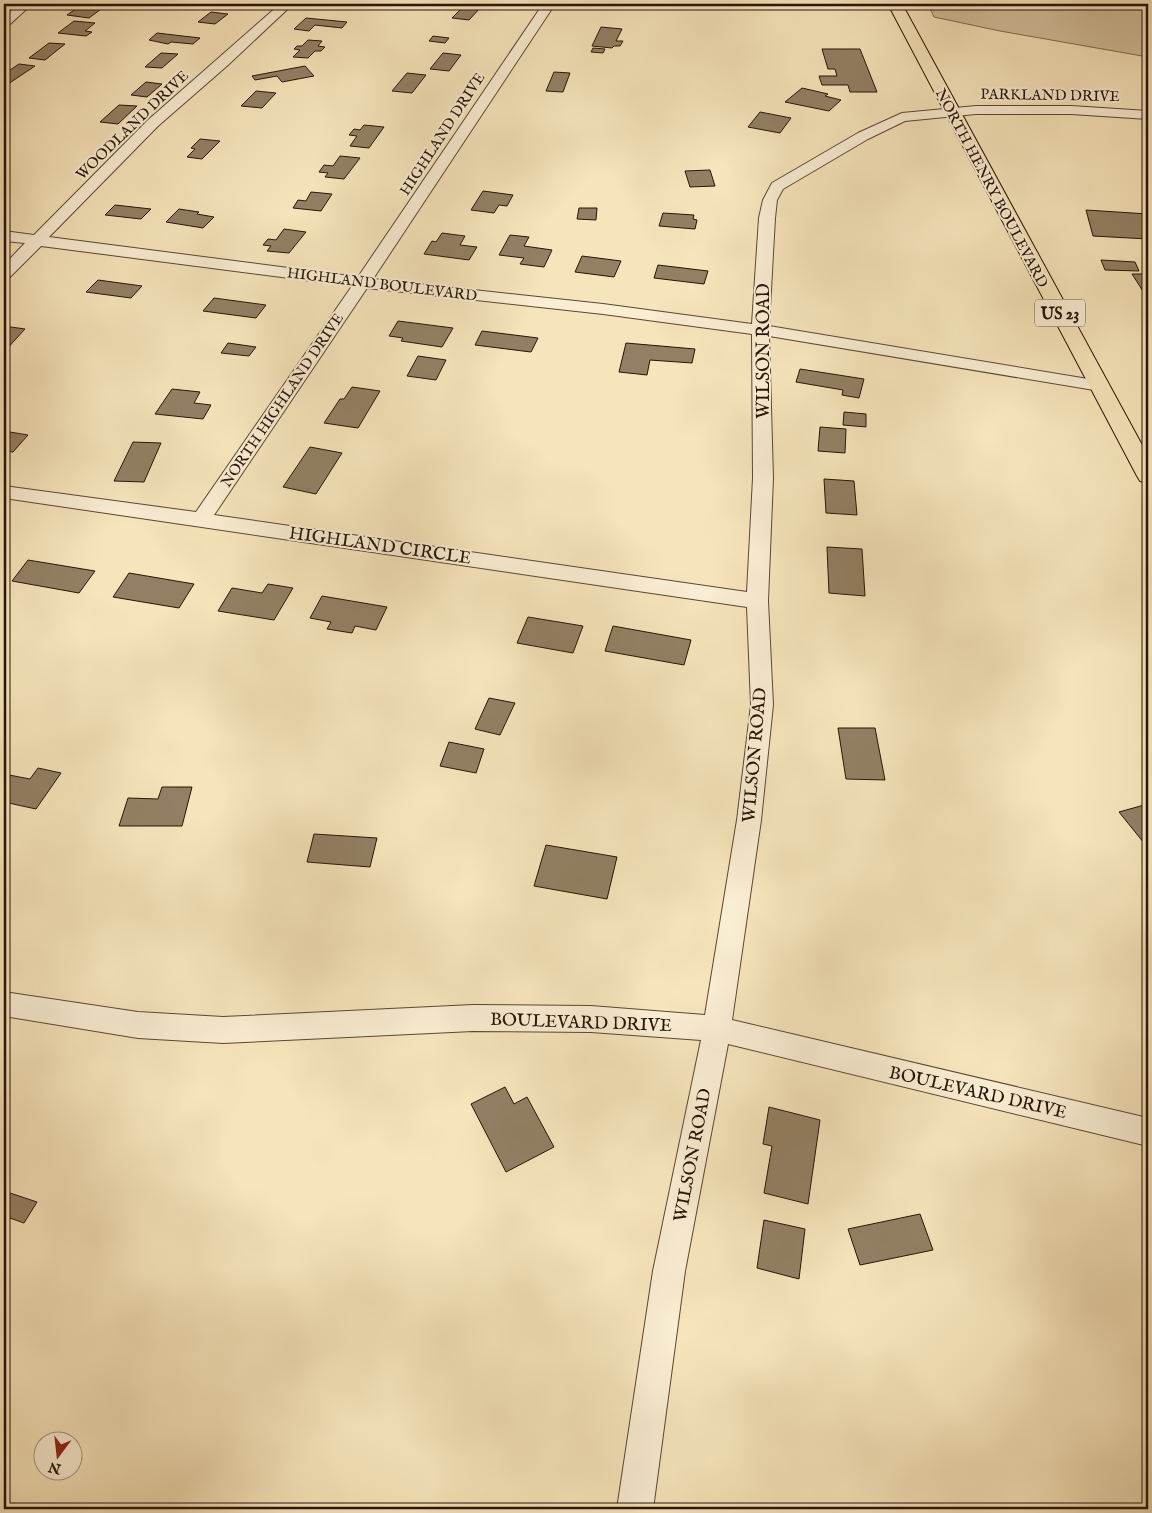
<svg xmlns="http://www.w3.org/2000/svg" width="1152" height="1513" font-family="'IM FELL English',serif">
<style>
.green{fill:#d3c09b;stroke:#7d6a50}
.building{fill:#938064;stroke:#271306}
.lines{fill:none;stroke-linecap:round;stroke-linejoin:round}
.street-casing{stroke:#5b4733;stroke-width:2}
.primary-casing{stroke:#271306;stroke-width:2}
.street{fill:#f9edd2;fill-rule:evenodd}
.primary{fill:#f6e4ba;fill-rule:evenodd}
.labels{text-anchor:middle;stroke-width:4;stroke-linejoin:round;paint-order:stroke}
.far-street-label{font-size:15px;fill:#271306;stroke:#f9edd2}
.shield{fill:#f9edd2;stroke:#665443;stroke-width:1}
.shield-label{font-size:16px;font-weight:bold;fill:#271306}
.street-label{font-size:18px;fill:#271306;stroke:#f9edd2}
</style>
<rect width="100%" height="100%" fill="#f6e4ba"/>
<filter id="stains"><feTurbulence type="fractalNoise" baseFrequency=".004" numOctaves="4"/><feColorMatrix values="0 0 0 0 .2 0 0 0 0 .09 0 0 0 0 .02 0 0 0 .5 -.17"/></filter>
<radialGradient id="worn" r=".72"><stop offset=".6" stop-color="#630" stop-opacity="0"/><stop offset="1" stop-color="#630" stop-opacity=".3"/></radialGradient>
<path class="green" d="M928,4h220v53l-148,-26 -66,-14z"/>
<path class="building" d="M83,4h25l-19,14 -22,-3z
M465,5l16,2 -12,13 -17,-2z
M211,12l17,2 -13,10 -17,-2z
M306,18l41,4 -5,6 -27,-3 -6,6 -15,-2z
M74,21l21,2 -10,8 7,1 -6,4 -28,-3z
M601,27l21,2 -6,12h7l-3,5h-6l-2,2 -20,-2z
M157,33l43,5 -7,6 -22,-2 -3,2 -19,-4z
M433,36l16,2 -4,5 -16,-2z
M308,40l14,1 -4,5 7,1 -4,4h-6l-7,7 -15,-1 7,-7 -6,-1 3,-3h5z
M49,43l16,1 -20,16 -16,-2z
M593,48l12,1 -2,4 -12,-1z
M822,49h38l17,43h-27l-2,-7h-26l-3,-9h18l-2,-7h-7z
M161,53l17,1 -16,14 -17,-1z
M443,53l18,2 -12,16 -19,-2z
M19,64l16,2 -27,18h-4v-10z
M305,66l9,10 -32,6 -5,-6 -22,4 -3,-4z
M554,72l16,1 -7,19 -17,-1z
M407,73l19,2 -14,18 -20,-2z
M146,82l16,2 -15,13 -16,-2z
M802,88l26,6 -3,2 16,4 -12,11 -44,-9z
M256,91l20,2 -14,15 -21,-2z
M119,105l18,1 -19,18 -18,-2z
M760,112l31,6 -11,15 -32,-6z
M364,125l20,2 -15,21 -19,-2 7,-10 -8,-1 5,-6 6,1z
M200,139l20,2 -18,18 -15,-2 8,-8 -4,-1z
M340,156l20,2 -16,21 -19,-2 3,-4 -9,-1 5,-7 9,1z
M710,170l5,16 -25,1 -5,-16z
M483,191l30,4 -6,11 -8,-1 -5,8 -23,-3z
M311,192l21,2 -11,17 -28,-3 5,-8 8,1z
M115,205l36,4 -10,10 -36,-4z
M579,208h18l-1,12 -19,-1z
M179,209l20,3 -2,2 17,3 -11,11 -37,-6z
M1086,210l62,4v25l-55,-3z
M663,213l31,2 -1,4 4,1 -2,9 -36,-3z
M284,229l22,3 -17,21 -22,-2 4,-5 -8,-1 5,-6 8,1z
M442,233l23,3 -5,9 17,2 -8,13 -45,-6 8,-13 4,1z
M510,235l19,2 -5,9 28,4 -8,17 -24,-3 4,-6 -25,-3z
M582,256l39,5 -7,16 -39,-5z
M1101,260l34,2 4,9 -34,-1z
M658,265l50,6 -4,13 -50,-6z
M1132,274h16v22h-2z
M98,280l44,6 -11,12 -45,-6z
M214,298l52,7 -10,13 -53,-7z
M398,321l55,7 -11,19 -41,-6 2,-3 -14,-2z
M4,326l21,3 -21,23z
M482,331l56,7 -7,14 -56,-7z
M228,343l28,4 -7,9 -28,-3z
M626,343l69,6 -3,14 -42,-3 -3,15 -28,-3z
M418,356l28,4 -10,20 -29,-4z
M800,369l64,10 -5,19 -17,-3 1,-5 -47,-8z
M352,387l28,4 -22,37 -34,-5 16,-24h4z
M172,389l28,3 -6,11 17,2 -8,14 -48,-5z
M844,412l22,2v13l-23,-2z
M820,427l26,2 -1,24 -27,-2z
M4,431l24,4 -15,17 -9,-1z
M133,442l28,1 -17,39 -30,-1z
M310,447l32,6 -26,41 -33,-7z
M824,479l30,2 3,34 -31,-2z
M827,547l35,2 3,47 -36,-3z
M28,560l67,11 -16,22 -67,-12z
M129,573l65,11 -15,24 -66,-11z
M268,584l25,4 -19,32 -56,-9 14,-23 30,5z
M322,596l65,11 -11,23 -21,-4 -3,7 -25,-4 4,-7 -21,-4z
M528,617l55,9 -10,27 -56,-10z
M613,626l78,14 -7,25 -79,-14z
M489,698l26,5 -15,32 -25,-6z
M838,728h37l10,52 -39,-1z
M449,742l35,7 -8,24 -36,-7z
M38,768l23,5 -25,36 -32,-7v-28l26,5z
M162,787h30l-10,39h-63l9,-28 30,1z
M1144,805l4,6v37l-29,-36z
M314,834l63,4 -7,29 -63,-5z
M546,845l71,12 -10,42 -73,-13z
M505,1087l9,17 13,-7 27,50 -48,25 -35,-68z
M769,1107l51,13 -12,84 -44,-11 8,-47 -9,-2z
M4,1191l33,11 -13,21 -20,-7z
M920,1214l13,36 -73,15 -12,-36z
M764,1220l41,9 -6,50 -42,-11z"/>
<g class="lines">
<defs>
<path id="street" d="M19,4h13l-24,22 -4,1v-10z
M280,4h13l-65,61 -70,61 -109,111 309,40 185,-273h12l-182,275 230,25 149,20 7,-106 4,-18 9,-17 86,-50 44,-20 74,-7h95l77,5v8l-77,-5h-95l-71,7 -37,18 -85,50 -6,11 -2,18 -6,108 331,55 6,1 3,4 -3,4 -6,1 -331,-55 4,142 -5,123 5,104 -12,115 -29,200 416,98v28l-420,-102 -43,227 -32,238h-36l36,-238 48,-231 -110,-8 -118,-1 -250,12 -85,-5 -134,-22v-24l134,20 85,5 250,-12 118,1 114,9 32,-195 14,-115 -4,-98 -743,-109v-12l192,26 156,-226 -311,-40 -31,31 -6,2v-14l21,-22 -21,-2v-10l30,4 114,-115zM367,288l236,26 149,20 1,144 -6,114 -533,-77z"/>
<path id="primary" d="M888,4h14l246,452v27l-8,-2 -3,-5z"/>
</defs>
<use href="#street" class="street-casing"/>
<use href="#primary" class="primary-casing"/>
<use href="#street" class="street"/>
<use href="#primary" class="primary"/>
</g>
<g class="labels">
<g class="far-street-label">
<text transform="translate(1050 95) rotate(1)" y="5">PARKLAND DRIVE</text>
<text transform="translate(132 125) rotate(-44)" y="5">WOODLAND DRIVE</text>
<text transform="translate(442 134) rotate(-57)" y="5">HIGHLAND DRIVE</text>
<text transform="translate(992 188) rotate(62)" y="5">NORTH HENRY BOULEVARD</text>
<text transform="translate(382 284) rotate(7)" y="5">HIGHLAND BOULEVARD</text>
<text transform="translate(282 400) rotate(-56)" y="5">NORTH HIGHLAND DRIVE</text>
</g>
<rect class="shield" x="1035" y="299.5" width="50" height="27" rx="4"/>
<g class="shield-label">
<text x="1060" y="319">US 23</text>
</g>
<g class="street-label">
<text transform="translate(763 351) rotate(-90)" y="6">WILSON ROAD</text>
<text transform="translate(380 545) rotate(8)" y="6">HIGHLAND CIRCLE</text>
<text transform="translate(754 755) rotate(-85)" y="6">WILSON ROAD</text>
<text transform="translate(581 1022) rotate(2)" y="6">BOULEVARD DRIVE</text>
<text transform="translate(978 1092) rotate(13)" y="6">BOULEVARD DRIVE</text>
<text transform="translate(692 1155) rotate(-79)" y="6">WILSON ROAD</text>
</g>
</g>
<rect width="1152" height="1513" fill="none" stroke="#f6e4ba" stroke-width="20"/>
<rect x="5" y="5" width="1142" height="1503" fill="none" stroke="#271306" stroke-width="2.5"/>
<rect x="10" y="10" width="1132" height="1493" fill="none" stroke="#271306"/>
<g transform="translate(58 1456) rotate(195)"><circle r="24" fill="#f9edd2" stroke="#a59680"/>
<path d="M0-4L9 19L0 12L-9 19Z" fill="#8f2418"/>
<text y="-8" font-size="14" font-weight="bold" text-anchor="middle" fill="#271306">N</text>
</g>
<rect width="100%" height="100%" filter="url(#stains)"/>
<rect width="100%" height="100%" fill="url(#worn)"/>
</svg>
